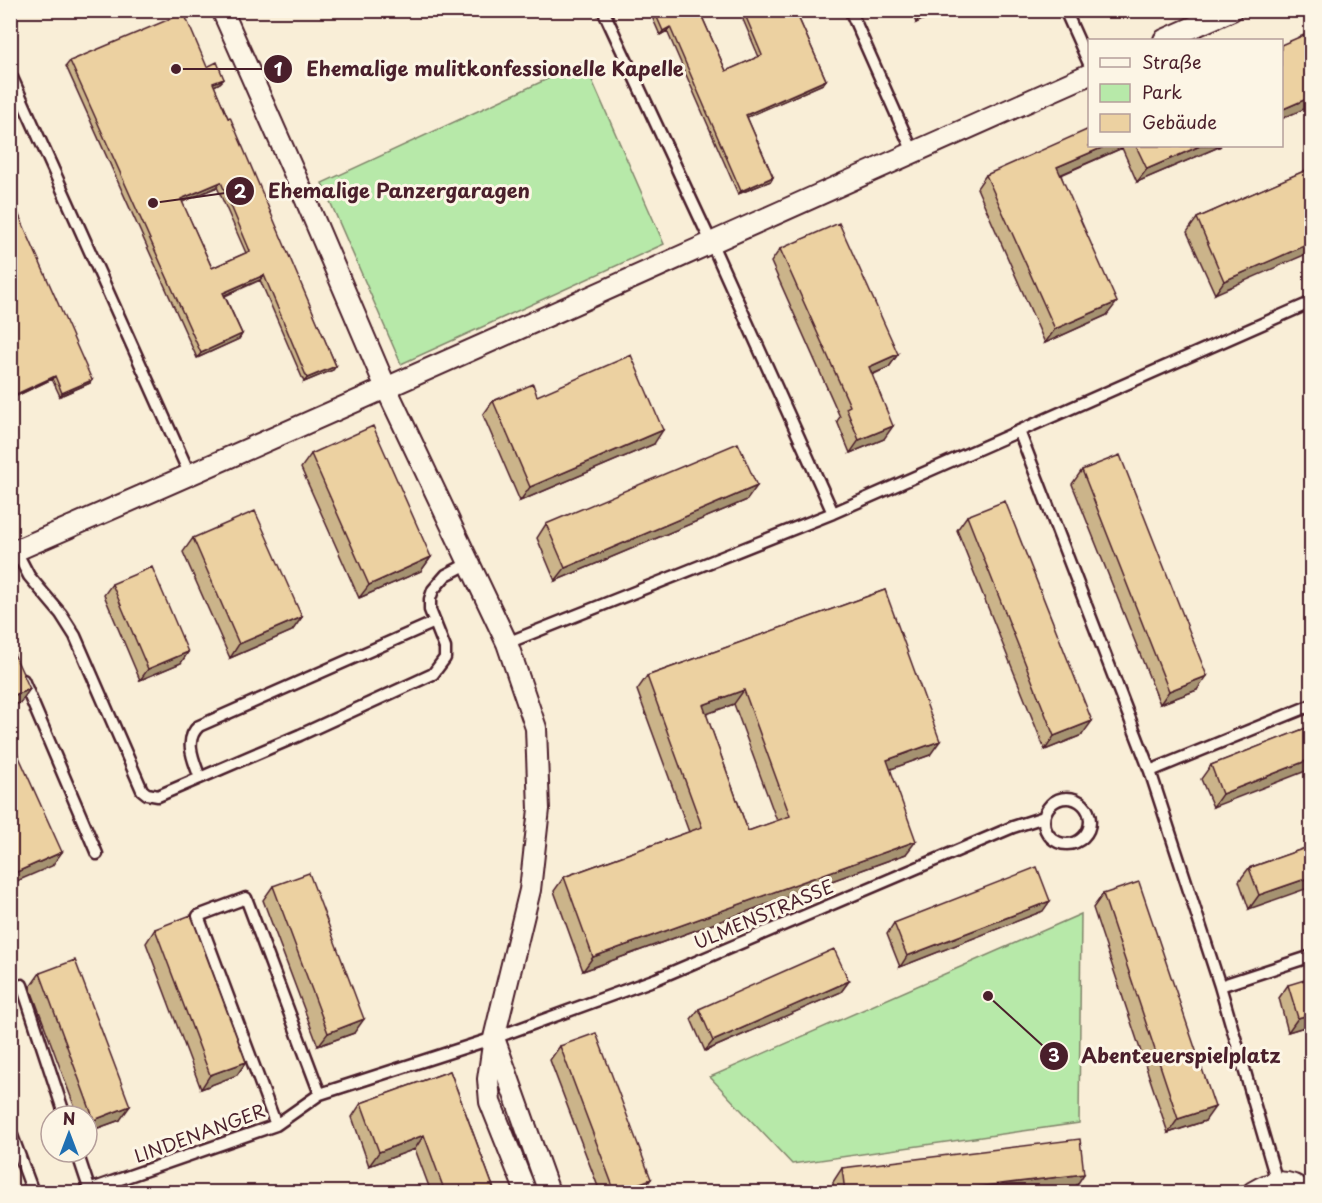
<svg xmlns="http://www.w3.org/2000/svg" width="1322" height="1203" font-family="'Playpen Sans',sans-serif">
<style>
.green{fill:#b7e9a9;stroke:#80846a;stroke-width:1.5}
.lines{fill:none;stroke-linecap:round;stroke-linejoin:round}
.service-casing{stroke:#4a1f2b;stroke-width:15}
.minor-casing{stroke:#4a1f2b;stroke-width:24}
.service{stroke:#fcf5e5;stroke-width:10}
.minor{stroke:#fcf5e5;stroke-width:20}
.wall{fill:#cbb48a;stroke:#4a1f2b;stroke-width:1.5;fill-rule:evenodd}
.shaded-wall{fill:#a59271;stroke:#4a1f2b;stroke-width:1.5}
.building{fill:#ecd1a1;stroke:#4a1f2b;stroke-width:1.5;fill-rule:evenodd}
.labels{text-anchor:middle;stroke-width:6;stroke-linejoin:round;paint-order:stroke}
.street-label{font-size:18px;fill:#4a1f2b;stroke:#fcf5e5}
.leader{fill:none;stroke:#4a1f2b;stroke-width:2}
.callout-dot{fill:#4a1f2b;stroke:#fcf5e5;stroke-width:2}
.mark-label{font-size:18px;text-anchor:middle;font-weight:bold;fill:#fff}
.callout-label{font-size:20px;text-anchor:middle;font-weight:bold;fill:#4a1f2b;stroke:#fcf5e5;stroke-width:6;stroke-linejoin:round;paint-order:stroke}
</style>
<rect width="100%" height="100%" fill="#f9eed7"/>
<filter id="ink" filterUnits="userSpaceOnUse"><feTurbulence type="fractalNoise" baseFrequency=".0167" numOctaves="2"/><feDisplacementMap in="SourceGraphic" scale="12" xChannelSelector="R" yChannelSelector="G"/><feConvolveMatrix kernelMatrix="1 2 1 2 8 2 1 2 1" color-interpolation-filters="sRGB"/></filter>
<g filter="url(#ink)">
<path class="green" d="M584,62l80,182 -263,120 -79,-181z
M1081,914l-2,209 -287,41 -82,-87z"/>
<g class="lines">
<defs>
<path id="service" d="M603,10l108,232 122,271
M850,10l63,142
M1065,10l25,56
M10,73l180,402
M1019,431l131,340 70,215 57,196
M16,551l13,25 32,38 14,22 67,154 5,4 11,2 142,-61 133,-61 12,-16v-10l-15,-38v-11l3,-9 13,-15 23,-12
M507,643l326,-130 479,-211
M23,680l74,174
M1150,771l162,-66
M200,778c-6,-17 -17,-38 -1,-52l236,-104
M1044 821a23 23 0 1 1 46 0a23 23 0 1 1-46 0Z
M1220,986l92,-30
M10,989l12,-4 43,131
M276,1125l-78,-209 48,-18 74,196
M10,1130l23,62
M77,1152l13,39
M83,1192l193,-67 44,-31 174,-56 162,-59 357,-152 31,-10"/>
<path id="minor" d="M222,10l77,174 88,206 120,253 29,85 3,81 -9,81 -36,148
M1164,40l68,-30
M10,553c362,-156 720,-320 1080,-479
M526,1192l-36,-90 -2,-23 6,-41 55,154
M1253,1192c17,-11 35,-14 52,0"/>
</defs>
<use href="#service" class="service-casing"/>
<use href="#minor" class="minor-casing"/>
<use href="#service" class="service"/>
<use href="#minor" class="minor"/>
</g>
<path class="wall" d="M659,10h40l27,61 33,-14 -20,-47h56l31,70 -3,4 -76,33 26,60 -2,4 -33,13 -71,-163 -7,4 -7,-16 3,-4 4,-2z
M911,10h31l-26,13z
M70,61l137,6 17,12 -4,4 -6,3 122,280 -3,4 -29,12 -44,-102 -35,16 17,38 -3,5 -42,19 -131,-292zM217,187l29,66 -34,15 -30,-66z
M1089,146h132l-84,36 -15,-34 -61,27 46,140 -62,28 -68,-155 9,-13z
M1311,168l-96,126 -28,-62 10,-14z
M10,195l80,188 -30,13 -8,-17 -42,20z
M780,249l118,105 -9,13 -17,8 12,64 -34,14 -13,-32 3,-4 -69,-155z
M537,396l117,48 -134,57 -37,-86 10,-14z
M311,454l120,103 -10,14 -62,27 -58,-130z
M1082,470l115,220 -37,14 -88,-220z
M747,500l-192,81 -18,-43 9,-14z
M967,516l115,219 -37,15 -88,-220z
M193,538l109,79 -10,14 -62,27 -47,-106z
M112,584l76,68 -7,11 -41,17 -36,-85z
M885,590l45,165 -40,14 16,85 -323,117 -29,-80 10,-14 125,-45 -52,-142 10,-14zM734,704l43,117 -29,10 -42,-117z
M1311,726l-98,81 -12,-28 10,-14z
M1311,846l-62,63 -10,-28 10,-13z
M273,886l81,147 -36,13 -55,-146z
M1103,894l102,227 -37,12 -75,-225z
M1043,911l-143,56 -13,-33 7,-11z
M155,929l91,133 -9,13 -36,14 -55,-146z
M40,973l80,147 -33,12v-16h-9l-48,-129z
M849,981l-8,11 -136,59 -14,-32 8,-10z
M1288,985l23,40 -23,7 -9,-34z
M560,1046l82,146h-42l-50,-132z
M450,1071l45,121h-64l-16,-43 -46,17 -17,-49 9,-14z
M842,1168l233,20 -38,4h-203l-1,-10z"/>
<path class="shaded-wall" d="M937,10h5l-26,13 2,-4z
M670,27l-3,4 -7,4 3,-4z
M224,79l-4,4 -10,5 3,-5z
M826,80l-3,4 -80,35 3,-4z
M1311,97v9l-30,13v-9z
M1106,146h18l-2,2 -74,32 9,-13z
M1200,146h21l-84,36 10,-13z
M773,177l-2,4 -33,13 3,-3z
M221,182l-4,5 -39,17 3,-5z
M1311,243v9l-96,42 9,-13z
M264,275l-4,5 -40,17 3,-4z
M1117,302l-10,13 -62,28 10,-14z
M242,334l-3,5 -42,19 4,-5z
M898,354l-9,13 -30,13 10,-13z
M336,366l-3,4 -29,12 3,-4z
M55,376l-3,3 -42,20v-2z
M92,380l-2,3 -30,13 2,-3z
M893,426l-9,13 -34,14 9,-13z
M663,430l-9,14 -134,57 10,-14z
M757,486l-10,14 -192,81 10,-13z
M431,557l-10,14 -62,27 10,-13z
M302,617l-10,14 -62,27 9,-14z
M188,652l-7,11 -41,17 8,-11z
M1207,676l-10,14 -37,14 9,-13z
M30,689l-10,14 -10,4v-10z
M744,690l-10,14 -41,15 10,-14z
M1092,721l-10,14 -37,15 9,-14z
M940,741l-10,14 -53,19 10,-14z
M1311,759v10l-98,38 9,-13z
M916,841l-10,13 -323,117 10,-14z
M62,852l-10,14 -42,18v-9z
M1311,877v10l-62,22 10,-14z
M1050,901l-7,10 -143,56 7,-11z
M849,981l-8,11 -136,59 8,-10z
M1311,1014v11l-23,7 10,-14z
M364,1019l-10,14 -36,13 10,-13z
M246,1062l-9,13 -36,14 9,-14z
M130,1106l-10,14 -33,12v-3l7,-9z
M1215,1107l-10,14 -37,12 10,-14z
M424,1135l-9,14 -46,17 10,-14z
M1084,1174l-9,14 -38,4h-102z
M651,1179l-9,13h-26z"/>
<path class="building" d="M663,10h36l27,61 36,-16 -19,-45h52l31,70 -80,35 27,62 -32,14 -71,-164 -7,4 -7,-16z
M915,10h22l-19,9z
M184,13l23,54 10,-5 7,17 -11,4 15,35 2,-1 106,249 -29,12 -43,-103 -41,18 19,41 -41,19 -131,-292zM221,182l29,69 -38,17 -31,-69z
M1311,32v65l-30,13v-65z
M1089,129v17h17l-49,21 60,135 -62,27 -69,-154z
M1136,146h64l-53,23z
M1311,168v75l-87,38 -27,-63z
M10,195l82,185 -30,13 -7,-17 -45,21z
M839,223l59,131 -29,13 24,59 -34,14 -13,-32 4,-2 -70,-157z
M631,355l32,75 -133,57 -37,-86 40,-17 4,12z
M373,426l58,131 -62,28 -58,-131z
M738,443l19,43 -192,82 -19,-44z
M1120,455l87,221 -38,15 -87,-221z
M1005,501l87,220 -38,15 -87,-220z
M255,511l47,106 -63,27 -46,-106z
M152,567l36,85 -40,17 -36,-85z
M885,590l55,151 -53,19 29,81 -323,116 -29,-80 138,-50 -55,-151zM744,690l46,126 -42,15 -45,-126z
M10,645l20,44 -20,8z
M1311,726v33l-89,35 -11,-29z
M10,737l52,115 -52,23z
M1311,846v31l-52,18 -10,-27z
M1037,867l13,34 -143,55 -13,-33z
M309,873l55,146 -36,14 -55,-147z
M1139,882l76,225 -37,12 -75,-225z
M191,915l55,147 -36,13 -55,-146z
M834,949l15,32 -136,60 -14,-32z
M75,960l55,146 -36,14 -54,-147z
M1311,978v36l-13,4 -10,-33z
M596,1033l55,146 -35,13h-1l-55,-146z
M450,1071l45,121h-50l-21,-57 -45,17 -18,-49z
M1080,1139l4,35 -149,18h-90l-3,-24z"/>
</g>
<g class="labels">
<g class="street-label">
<text transform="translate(764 915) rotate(-23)" y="6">ULMENSTRASSE</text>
<text transform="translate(200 1134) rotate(-20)" y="6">LINDENANGER</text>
</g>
</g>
<path class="leader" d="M176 69L278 69M153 203L240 191M988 996L1054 1056"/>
<g class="callout-dot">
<circle cx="176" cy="69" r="6"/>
<circle cx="153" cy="203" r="6"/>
<circle cx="988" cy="996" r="6"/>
<circle cx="278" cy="69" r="15"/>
<circle cx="240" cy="191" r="15"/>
<circle cx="1054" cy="1056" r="15"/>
</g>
<g class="mark-label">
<text x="278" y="76">1</text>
<text x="240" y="198">2</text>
<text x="1054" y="1062">3</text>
</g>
<g class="callout-label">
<text x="495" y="76">Ehemalige mulitkonfessionelle Kapelle</text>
<text x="399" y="198">Ehemalige Panzergaragen</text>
<text x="1181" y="1063">Abenteuerspielplatz</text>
</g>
<rect width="1322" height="1203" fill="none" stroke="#fcf5e5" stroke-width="36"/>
<rect x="18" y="18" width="1286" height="1167" fill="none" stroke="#4a1f2b" stroke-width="2" filter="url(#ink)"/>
<rect x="1088" y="39" width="195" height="108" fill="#fcf5e5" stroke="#b59f9b" stroke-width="1.5"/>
<rect x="1100" y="58" width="30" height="9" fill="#fcf5e5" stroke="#b59f9b" stroke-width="1.5"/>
<text x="1142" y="69" font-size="18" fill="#4a1f2b">Straße</text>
<rect x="1100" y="84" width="30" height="18" fill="#b7e9a9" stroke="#b59f9b" stroke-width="1.5"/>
<text x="1142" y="99" font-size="18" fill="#4a1f2b">Park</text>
<rect x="1100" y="114" width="30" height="18" fill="#ecd1a1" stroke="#b59f9b" stroke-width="1.5"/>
<text x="1142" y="129" font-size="18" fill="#4a1f2b">Gebäude</text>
<g transform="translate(69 1134)"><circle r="28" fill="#fcf5e5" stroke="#b59f9b" stroke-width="1.5"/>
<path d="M0-4.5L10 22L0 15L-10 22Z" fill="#1f6fb2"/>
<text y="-9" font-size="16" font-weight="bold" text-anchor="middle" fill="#4a1f2b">N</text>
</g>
</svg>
